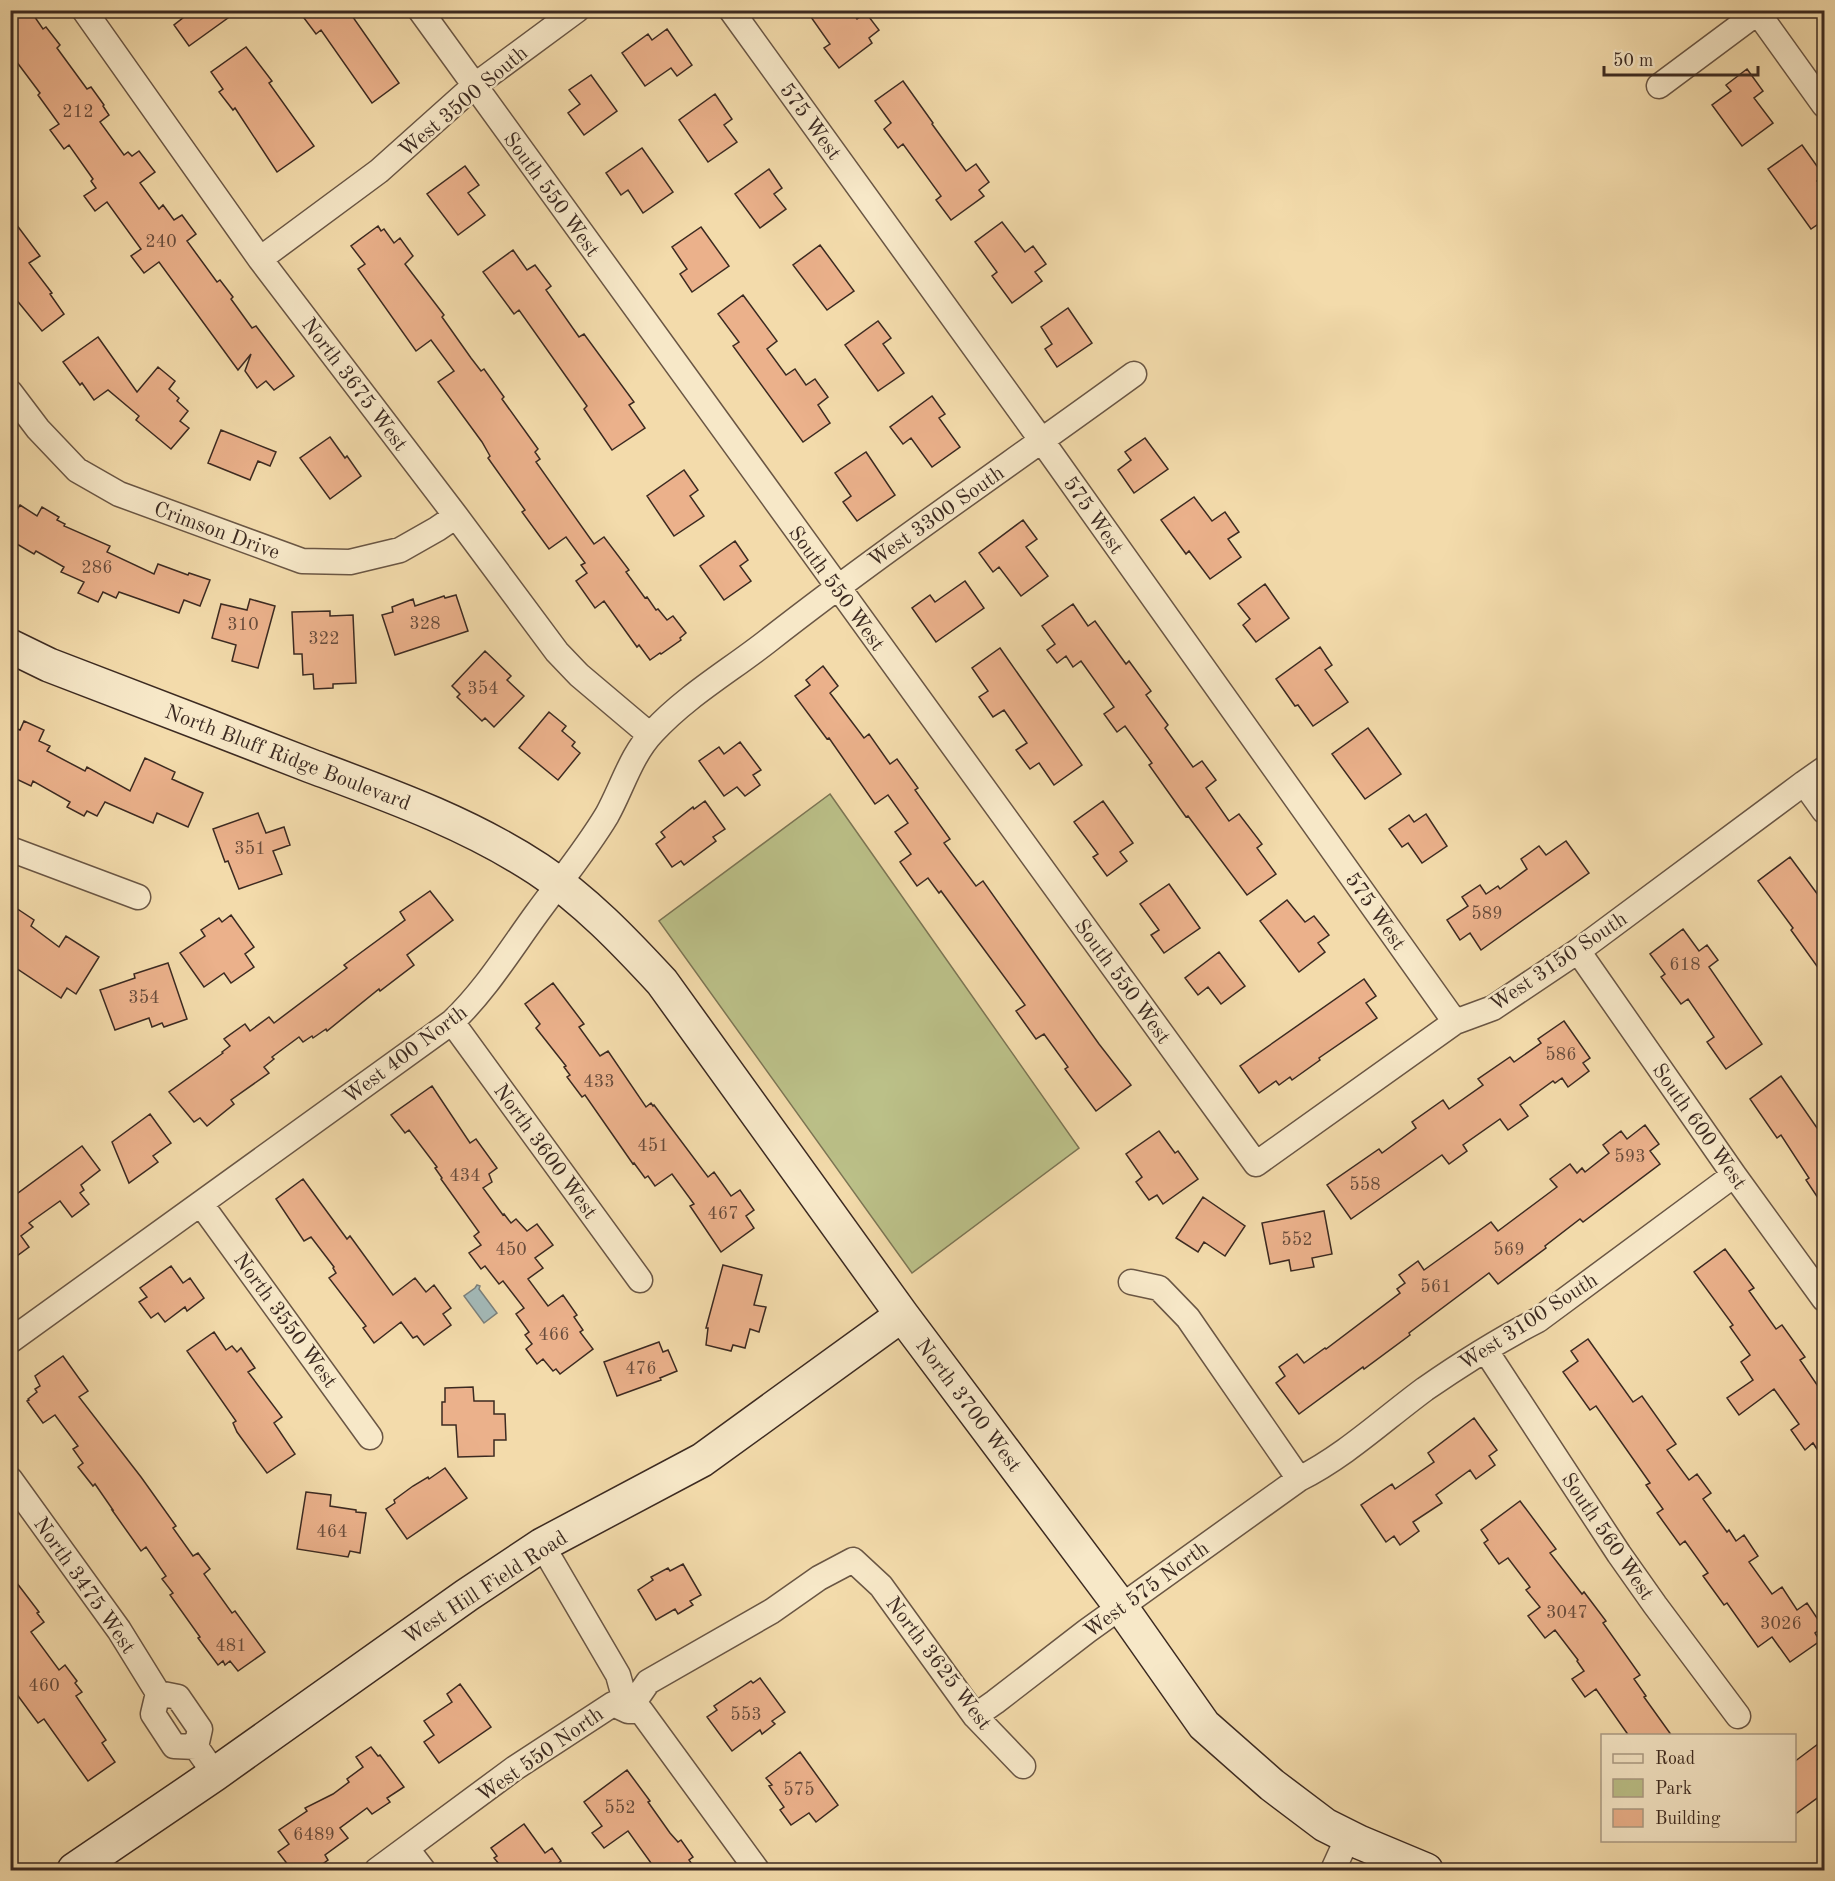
<svg xmlns="http://www.w3.org/2000/svg" width="1835" height="1881" font-family="'Old Standard TT',serif">
<style>
.green{fill:#bbc088;stroke:#7c7554;stroke-width:1.5}
.water{fill:#a3b8b6;stroke:#7a7f7a;stroke-width:1.5}
.building{fill:#ebb18b;stroke:#3c2a21;stroke-width:1.5}
.lines{fill:none;stroke-linecap:round;stroke-linejoin:round}
.street-casing{stroke:#6a5644;stroke-width:27}
.secondary-casing{stroke:#3c2a21;stroke-width:36}
.street{stroke:#f7e8c8;stroke-width:24}
.secondary{stroke:#f7e8c8;stroke-width:33}
.labels{text-anchor:middle;stroke-width:5;stroke-linejoin:round;paint-order:stroke}
.number-label{font-size:18px;fill:#684c3c}
.street-label{font-size:21px;fill:#3c2a21;stroke:#f7e8c8}
</style>
<rect width="100%" height="100%" fill="#f3dbab"/>
<filter id="stains"><feTurbulence type="fractalNoise" baseFrequency=".00333" numOctaves="4"/><feColorMatrix values="0 0 0 0 .2 0 0 0 0 .09 0 0 0 0 .02 0 0 0 .5 -.17"/></filter>
<radialGradient id="worn" r=".72"><stop offset=".6" stop-color="#630" stop-opacity="0"/><stop offset="1" stop-color="#630" stop-opacity=".3"/></radialGradient>
<path class="green" d="M830,794l249,354 -167,125 -253,-352z"/>
<path class="water" d="M477,1285l3,1 -1,3 18,24 -13,10 -20,-27 11,-8z"/>
<path class="building" d="M28,10h2l13,19 3,-2 14,18 -3,3 30,41 4,-2 13,18 -1,1 6,9 -9,7 24,33 4,-3 4,4 7,-5 16,21 -15,11 19,26 4,-4 11,15 8,-5 14,19 -9,7 30,41 3,-2 13,17 -2,2 21,29 4,-2 38,50 -20,14 -8,-9 -9,7 -12,-17 6,-17 -13,16 -79,-108 -15,11 -13,-17 10,-7 -34,-47 -12,9 -11,-15 12,-8 -5,-7 2,-2 -24,-34 -5,4 -14,-19 9,-6 -21,-29 2,-2 -30,-40v-30z
M193,10h46l-50,36 -15,-21z
M298,10h50l51,73 -27,20 -51,-73 -5,4z
M806,10h45l6,9 9,-6 13,17 -10,8 3,5 -33,25 -15,-20 6,-4z
M667,29l25,36 -15,11 -6,-8 -26,18 -23,-33 26,-19 4,6z
M246,47l26,34 -3,2 45,63 -37,26 -42,-64 -2,2 -14,-18 4,-3 -12,-17z
M1747,69l16,22 -9,7 19,25 -31,23 -30,-41 19,-14 -5,-6z
M591,75l26,36 -33,24 -16,-22 12,-9 -11,-14z
M903,81l30,42 -1,1 34,47 10,-7 13,18 -10,8 5,6 -33,24 -15,-20 5,-4 -38,-52 -5,4 -14,-19 7,-6 -16,-22z
M715,94l17,25 -8,6 13,17 -29,20 -29,-42z
M1802,145l22,31 -7,5 7,11v28l-13,9 -43,-60z
M642,148l31,44 -30,21 -15,-23 -7,5 -15,-22z
M465,166l14,19 -11,8 17,22 -27,20 -31,-41z
M769,169l13,19 -8,6 12,15 -26,19 -25,-34z
M10,216l30,40 -11,7 23,30 -2,1 14,20 -22,17 -32,-39z
M1002,222l23,30 8,-6 13,18 -11,8 7,9 -30,22 -20,-27 5,-4 -22,-30z
M378,226l3,5 3,-2 10,14 6,-5 13,18 -8,8 39,51 -2,2 29,41 10,13 3,-2 20,28 -2,2 36,50 -3,3 5,7 -4,3 58,82 10,-7 25,33 -3,2 19,26 2,-1 9,13 2,-1 9,11 6,-4 13,17 -6,5 1,2 -20,14 -1,-1 -10,7 -11,-15 -2,2 -33,-46 -9,7 -19,-27 11,-8 -6,-8 4,-2 -19,-26 -17,12 -27,-37 3,-2 -37,-52 2,-2 -8,-14 -44,-60 16,-11 -23,-31 -15,11 -58,-82 7,-5 -14,-18z
M701,227l28,39 -37,26 -12,-18 7,-5 -15,-22z
M820,245l34,46 -27,19 -34,-45z
M513,250l14,20 8,-5 16,21 -5,4 33,47 5,-3 50,68 -5,3 16,23 -33,22 -28,-41 3,-3 -68,-96 -5,4 -31,-42z
M743,295l34,46 -10,8 19,26 9,-6 11,16 9,-6 13,18 -10,8 12,18 -27,19 -70,-96 6,-4 -21,-28z
M1068,308l24,35 -35,24 -12,-18 7,-5 -11,-17z
M878,321l13,17 -8,6 21,29 -26,18 -33,-46z
M98,337l39,55 21,-25 17,14 -6,8 10,9 -2,3 11,10 -8,10 9,7 -18,21 -35,-29 3,-4 -31,-26 -14,10 -12,-17 -2,2 -17,-23z
M932,396l13,18 -6,4 21,29 -28,20 -21,-29 -8,6 -13,-17z
M221,430l55,22 -6,14 -12,-5 -8,19 -42,-17z
M330,437l15,21 2,-2 14,20 -31,23 -30,-41z
M1145,438l23,31 -34,24 -16,-23 13,-10 -6,-8z
M866,452l29,43 -38,26 -14,-19 8,-6 -16,-23z
M684,470l14,20 -8,6 14,20 -30,20 -27,-40z
M1194,497l18,24 13,-9 14,20 -11,7 13,18 -31,22 -21,-28 -3,3 -25,-34z
M20,505l17,11 5,-9 17,10 -2,3 8,4 -1,2 46,20 -3,6 47,22 4,-10 30,11 1,-2 21,7 -10,26 -16,-6 -5,13 -60,-21 -3,6 -13,-6 -5,10 -20,-9 6,-11 -23,-10 3,-5 -28,-16 -2,3 -24,-14v-19z
M1023,520l14,19 -11,8 22,29 -27,20 -22,-29 -6,5 -14,-19z
M735,541l13,19 -8,6 11,15 -27,19 -24,-34z
M965,581l19,27 -48,34 -24,-34 18,-13 5,7z
M1265,584l24,34 -33,24 -13,-17 7,-6 -12,-15z
M456,595l12,36 -73,24 -13,-40 11,-3 -1,-5 21,-8 2,7 29,-10 1,2z
M250,599l25,7 -17,62 -26,-7 4,-16 -24,-7 9,-34 26,6z
M1073,604l15,22 7,-5 31,43 3,-3 22,30 -5,4 22,30 -3,3 28,39 9,-6 14,19 -10,8 23,33 10,-7 23,30 -5,4 19,26 -29,21 -59,-79 -2,1 -37,-52 3,-2 -27,-37 -8,6 -13,-18 10,-7 -33,-46 -8,6 -7,-11 -9,7 -10,-13 8,-6 -13,-18z
M330,611v5l23,-1 3,68 -23,1v4l-19,1 -1,-15 -10,1 -1,-21h-8l-2,-42z
M1320,647l12,18 -7,5 23,32 -35,24 -15,-21 -3,1 -19,-27z
M1000,648l82,117 -28,20 -15,-22 -9,6 -14,-19 11,-7 -23,-33 -11,7 -14,-20 9,-6 -16,-23z
M485,651l26,25 -4,4 17,16 -30,31 -9,-9 -3,3 -25,-24 3,-3 -8,-8z
M823,666l15,20 -8,7 34,45 5,-4 21,30 7,-5 21,29 -3,2 35,49 -6,4 32,43 7,-5 116,163 32,41 -35,26 -31,-42 3,-2 -24,-33 -8,5 -20,-28 9,-6 -84,-114 -2,2 -11,-15 -11,8 -17,-24 11,-8 -16,-22 13,-9 -20,-28 -13,9 -46,-66 -2,1 -32,-43 15,-11 -4,-5z
M549,712l17,14 -4,5 13,11 -3,4 8,7 -22,27 -39,-32z
M24,721l20,9 -5,11 11,5 -3,5 38,20 2,-4 43,24 15,-33 30,14 -3,7 31,14 -15,34 -31,-14 -4,10 -48,-21 -8,14 -10,-5 -3,5 -17,-9 3,-5 -37,-21 -2,5 -21,-10v-50l10,4z
M1368,728l33,46 -36,25 -33,-45z
M740,742l21,28 -8,5 7,10 -15,11 -8,-9 -13,9 -25,-35 20,-14 5,7z
M705,801l20,28 -12,8 3,4 -32,24 -3,-4 -9,6 -16,-23 9,-7 -4,-5 32,-25 1,2z
M1103,801l30,42 -13,9 7,9 -20,15 -14,-19 5,-3 -24,-32z
M258,813l8,20 18,-6 6,18 -17,6 9,23 -43,15 -11,-28 -3,1 -12,-33z
M1426,814l21,32 -25,17 -14,-20 -6,4 -13,-18 20,-14 5,7z
M1566,841l23,32 -108,77 -11,-17 -10,7 -13,-20 21,-14 -6,-9 18,-12 6,9 12,-8 2,3 27,-20 -6,-10 18,-13 7,9z
M1790,857l34,46v73l-33,-46 2,-2 -35,-47z
M1169,884l31,44 -36,25 -13,-18 8,-5 -19,-26z
M430,891l23,29 -46,35 7,10 -34,26 -1,-2 -52,42 -1,-2 -13,9 -1,-2 -9,6 -4,-5 -27,20 2,2 -10,8 5,6 -38,27 3,4 -27,22 -7,-8 -6,4 -25,-30 54,-39 -1,-1 8,-6 -6,-7 21,-15 5,7 19,-14 5,6 73,-55 -3,-3 61,-45 -5,-8z
M1287,900l18,22 9,-6 15,19 -11,8 7,9 -26,20 -39,-51z
M10,904l24,16 -3,6 28,21 7,-11 33,21 -23,37 -9,-6 -6,10 -51,-34z
M231,915l23,32 -9,7 9,13 -23,16 -7,-10 -20,14 -24,-34 25,-17 -4,-6 18,-12 3,4z
M1683,929l16,22 8,-6 11,15 -9,7 53,77 -36,25 -19,-27 7,-5 -26,-38 -7,5 -20,-27 4,-3 -15,-20z
M1219,952l26,34 -24,18 -13,-17 -10,8 -13,-17z
M168,963l19,56 -23,8 -2,-4 -10,4 -3,-9 -34,12 -15,-40 35,-12 -1,-4z
M1364,979l12,17 -10,7 11,15 -58,40 1,2 -28,20 -2,-3 -11,8 -3,-4 -17,12 -19,-27z
M553,983l31,41 -5,3 21,29 8,-5 38,56 5,-4 2,3 1,-1 54,72 6,-5 17,24 9,-6 14,20 -8,6 8,12 -33,24 -31,-46 4,-2 -22,-30 -17,12 -7,-10 -3,2 -11,-15 -1,1 -48,-69 -3,2 -15,-20 3,-2 -6,-8 2,-1 -30,-38 4,-4 -15,-20z
M1564,1021l26,37 -7,5 6,8 -21,16 -6,-9 -7,5 -2,-2 -33,24 8,11 -20,14 -8,-11 -37,26 4,6 -18,13 -7,-9 -91,64 -24,-34 52,-36 3,4 34,-25 -4,-6 31,-22 6,9 34,-24 -5,-6 32,-22 4,5 27,-19 -3,-4z
M1781,1076l43,62v69l-18,-27 3,-2 -28,-43 -4,3 -27,-39z
M432,1086l38,57 6,-4 21,29 -8,6 3,8 -9,6 20,27 1,-1 7,9 5,-4 11,12 10,-7 16,21 -18,13 8,10 -15,11 20,27 15,-11 14,20 -3,2 9,13 -3,2 13,17 -33,25 -4,-5 -3,2 -10,-12 -6,5 -11,-15 6,-5 -7,-9 4,-3 -13,-18 8,-6 -21,-27 -4,3 -14,-18 -4,3 -12,-16 12,-8 -7,-9 5,-4 -38,-53 1,-1 -7,-10 2,-1 -28,-37 -4,3 -14,-18z
M150,1114l21,29 -18,13 5,6 -29,21 -17,-41z
M1645,1125l14,19 -9,7 10,13 -77,58 -3,-3 -35,27 1,2 -48,36 -9,-11 -80,60 1,2 -46,34 -1,-2 -64,47 -23,-31 9,-7 -6,-9 18,-13 7,9 21,-15 1,1 74,-56 -3,-4 8,-6 -6,-8 19,-14 6,9 67,-48 7,9 59,-44 -7,-8 20,-15 7,9 5,-5 3,4 24,-19 -6,-8 18,-14 6,8z
M1159,1131l16,22 3,-2 20,28 -35,25 -6,-9 -8,5 -13,-18 6,-5 -16,-23z
M82,1146l18,24 -19,15 3,5 -4,3 9,11 -17,13 -12,-16 -31,22 4,4 -12,9 8,11 -19,14v-62z
M303,1179l44,60 3,-3 43,59 22,-17 11,14 8,-7 17,23 -8,6 8,11 -27,20 -7,-9 -4,2 -12,-16 -27,21 -11,-15 3,-2 -37,-48 7,-5 -3,-5 1,-1 -23,-30 -7,4 -28,-42z
M1203,1197l42,29 -20,30 -21,-14 -6,10 -22,-14z
M1324,1211l8,43 -20,4 2,9 -23,4 -2,-11 -19,4 -8,-41z
M1725,1249l29,39 -5,3 27,38 6,-4 23,32 -5,3 24,35v65l-11,-17 -8,7 -14,-20 8,-6 -25,-35 -35,26 -12,-17 26,-18 -12,-18 9,-7 -20,-28 3,-2 -39,-53z
M723,1265l39,10 -8,30 12,2 -7,25 -9,-3 -5,19 -12,-3 -2,6 -25,-6 2,-17h-2z
M171,1266l12,17 7,-5 14,20 -17,13 -2,-4 -20,15 -7,-9 -7,5 -12,-16 8,-5 -7,-9z
M214,1332l12,18 6,-4 5,6 4,-4 14,20 -7,4 34,45 -8,6 21,31 -28,19 -30,-41 -4,-9 3,-2 -49,-70z
M1588,1339l45,63 9,-6 34,48 -9,6 22,30 8,-6 14,19 -8,6 24,33 2,-2 7,11 8,-6 14,21 -9,6 23,32 10,-7 15,23 10,-7 16,24 -8,6 5,8 -30,21 -18,-25 -14,10 -31,-44 -3,2 -21,-29 5,-3 -23,-32 -5,4 -23,-32 6,-4 -17,-24 4,-2 -54,-77 -6,4 -27,-38 15,-11 -7,-10z
M659,1342l4,10 5,-2 9,21 -17,7 1,2 -44,16 -13,-34z
M63,1356l25,35 -9,6 62,80 35,49 -3,2 20,28 5,-3 12,16 -6,5 28,39 3,-2 30,41 -27,19 -8,-10 -5,4 -2,-4 -5,4 -20,-27 2,-1 -30,-42 3,-2 -11,-14 4,-3 -20,-29 -5,4 -29,-41h1l-18,-26 -2,2 -15,-19 5,-4 -10,-14 5,-3 -23,-31 -12,8 -16,-22 2,-1 -1,-1 9,-7 -2,-3 5,-3 -5,-10z
M473,1387l1,14h20v13h11l1,26h-12v16l-36,1 -2,-32h-14v-23h3v-14z
M1474,1418l23,32 -8,6 6,9 -19,14 -6,-9 -34,25 6,8 -29,19 6,9 -19,14 -6,-9 -8,6 -25,-37 31,-21 3,5 39,-27 -6,-9z
M445,1468l22,30 -60,41 -21,-30 9,-6 -1,-3 19,-14 15,-9 1,2z
M306,1492l25,3 -1,11 26,4v2l10,1 -6,40 -10,-2 -2,6 -51,-8z
M1520,1501l36,48 -6,4 32,41 2,-2 22,29 -3,2 37,52 -6,4 12,17 -2,1 28,39h-43l-33,-47 -11,8 -13,-18 12,-8 -7,-10 1,-1 -23,-30 -10,8 -17,-22 12,-9 -14,-17 4,-3 -22,-29 -9,6 -15,-21 4,-3 -7,-10z
M683,1564l18,31 -11,6 3,4 -15,9 -3,-5 -19,11 -18,-30 15,-10 -2,-3 17,-9 2,3z
M10,1574l29,38 -2,1 7,9 -13,10 28,38 6,-5 12,16 -2,2 7,9 -6,4 30,44 -4,3 13,19 -27,19 -44,-62 -6,4 -28,-38z
M760,1678l25,34 -13,9 3,3 -13,10 -2,-4 -28,21 -25,-34 10,-7 -3,-4 37,-25 2,2z
M460,1684l31,43 -52,36 -15,-21 10,-7 -10,-14 28,-19 -5,-8z
M1818,1744l6,8v41l-30,22v-53z
M371,1747l7,9 2,-1 24,32 -17,11 3,4 -18,12 -5,-6 -27,20 8,10 -23,17 3,5 -14,10h-22l-14,-18 11,-8 -10,-14 28,-19 -2,-3 28,-14 16,-12 -2,-3 16,-12 -7,-10z
M800,1752l38,53 -22,17 -7,-9 -18,12 -11,-15 4,-3 -15,-21 3,-1 -6,-7z
M627,1770l23,31 -2,1 22,31 8,9 3,-2 12,17 -4,3 7,10h-40l-28,-39 -24,17 -12,-15 10,-7 -18,-24z
M524,1824l21,29 7,-5 9,13 -6,5 3,4h-54l-10,-12 3,-2 -6,-8z"/>
<g class="lines">
<defs>
<path id="street" d="M84,10l176,249 196,257 101,136 22,23 71,60
M420,10l836,1154 199,-142 38,-14 85,-57 226,-168 20,-14
M731,10l311,431 413,581
M1758,13l66,92
M1659,86l102,-76
M260,259l119,-88 95,-85 103,-76
M10,392l28,37 39,41 42,24 183,67 48,1 50,-12 37,-21 19,-13
M1804,783l20,28
M10,849l128,48
M1578,951l156,224 90,124
M452,1022l188,258
M201,1204l169,233
M1131,1282l28,6 29,30 111,161
M10,1341l442,-319c33,-31 58,-72 85,-109 24,-33 49,-63 70,-98 15,-27 24,-60 46,-83 33,-36 78,-62 116,-92 119,-93 243,-177 365,-266
M1486,1351l133,203 36,51 83,111
M10,1479l109,151 39,63 20,4 22,32 -4,18 19,27
M542,1545l76,130 10,36h13l116,159
M158,1693l-5,21 21,32 22,1
M975,1716l20,-14 92,-71 212,-152c46,-23 84,-59 126,-90 36,-25 74,-49 113,-69l196,-145
M407,1849l16,21
M377,1870l138,-102 98,-64 15,7 20,-29 124,-71 47,-33 34,-18 28,26 94,130 48,50
M1333,1870l15,-33"/>
<path id="secondary" d="M10,646l39,19c87,33 175,67 262,101 78,29 157,57 227,103 47,31 86,72 124,113l240,333 219,292 83,118 68,60 53,40 34,17 67,28
M74,1870l141,-96 252,-179 75,-50 160,-85 200,-145"/>
</defs>
<use href="#street" class="street-casing"/>
<use href="#secondary" class="secondary-casing"/>
<use href="#street" class="street"/>
<use href="#secondary" class="secondary"/>
</g>
<g class="labels">
<g class="number-label">
<text x="78" y="117">212</text>
<text x="161" y="247">240</text>
<text x="97" y="573">286</text>
<text x="425" y="629">328</text>
<text x="243" y="630">310</text>
<text x="324" y="644">322</text>
<text x="483" y="694">354</text>
<text x="250" y="854">351</text>
<text x="1487" y="919">589</text>
<text x="1685" y="970">618</text>
<text x="144" y="1003">354</text>
<text x="1561" y="1060">586</text>
<text x="599" y="1087">433</text>
<text x="653" y="1151">451</text>
<text x="1630" y="1162">593</text>
<text x="465" y="1181">434</text>
<text x="1365" y="1190">558</text>
<text x="723" y="1219">467</text>
<text x="1297" y="1245">552</text>
<text x="511" y="1255">450</text>
<text x="1509" y="1255">569</text>
<text x="1436" y="1292">561</text>
<text x="554" y="1340">466</text>
<text x="641" y="1374">476</text>
<text x="332" y="1537">464</text>
<text x="1567" y="1618">3047</text>
<text x="1781" y="1629">3026</text>
<text x="231" y="1651">481</text>
<text x="44" y="1691">460</text>
<text x="746" y="1720">553</text>
<text x="799" y="1795">575</text>
<text x="620" y="1813">552</text>
<text x="314" y="1840">6489</text>
</g>
<g class="street-label">
<text transform="translate(463 101) rotate(-40)" y="7">West 3500 South</text>
<text transform="translate(811 121) rotate(54)" y="7">575 West</text>
<text transform="translate(552 194) rotate(54)" y="7">South 550 West</text>
<text transform="translate(355 384) rotate(53)" y="7">North 3675 West</text>
<text transform="translate(1094 515) rotate(55)" y="7">575 West</text>
<text transform="translate(936 516) rotate(-35)" y="7">West 3300 South</text>
<text transform="translate(217 530) rotate(20)" y="7">Crimson Drive</text>
<text transform="translate(837 588) rotate(54)" y="7">South 550 West</text>
<text transform="translate(288 757) rotate(21)" y="7">North Bluff Ridge Boulevard</text>
<text transform="translate(1376 911) rotate(55)" y="7">575 West</text>
<text transform="translate(1558 961) rotate(-34)" y="7">West 3150 South</text>
<text transform="translate(1123 981) rotate(54)" y="7">South 550 West</text>
<text transform="translate(405 1054) rotate(-37)" y="7">West 400 North</text>
<text transform="translate(1700 1126) rotate(55)" y="7">South 600 West</text>
<text transform="translate(546 1151) rotate(54)" y="7">North 3600 West</text>
<text transform="translate(286 1320) rotate(54)" y="7">North 3550 West</text>
<text transform="translate(1528 1321) rotate(-33)" y="7">West 3100 South</text>
<text transform="translate(969 1405) rotate(53)" y="7">North 3700 West</text>
<text transform="translate(1608 1536) rotate(56)" y="7">South 560 West</text>
<text transform="translate(85 1585) rotate(55)" y="7">North 3475 West</text>
<text transform="translate(485 1587) rotate(-33)" y="7">West Hill Field Road</text>
<text transform="translate(1146 1589) rotate(-36)" y="7">West 575 North</text>
<text transform="translate(939 1663) rotate(53)" y="7">North 3625 West</text>
<text transform="translate(540 1754) rotate(-35)" y="7">West 550 North</text>
</g>
</g>
<rect width="1835" height="1881" fill="none" stroke="#f3dbab" stroke-width="36"/>
<rect x="12" y="12" width="1811" height="1857" fill="none" stroke="#3c2a21" stroke-width="3"/>
<rect x="18" y="18" width="1799" height="1845" fill="none" stroke="#3c2a21" stroke-width="1.5"/>
<rect x="1601" y="1734" width="195" height="108" fill="#f7e8c8" stroke="#ac9c85" stroke-width="1.5"/>
<rect x="1613" y="1754" width="30" height="9" fill="#f7e8c8" stroke="#ac9c85" stroke-width="1.5"/>
<text x="1655" y="1764" font-size="18" fill="#3c2a21">Road</text>
<rect x="1613" y="1779" width="30" height="18" fill="#bbc088" stroke="#ac9c85" stroke-width="1.5"/>
<text x="1655" y="1794" font-size="18" fill="#3c2a21">Park</text>
<rect x="1613" y="1809" width="30" height="18" fill="#ebb18b" stroke="#ac9c85" stroke-width="1.5"/>
<text x="1655" y="1824" font-size="18" fill="#3c2a21">Building</text>
<path d="M1604 66v9h154v-9" fill="none" stroke="#3c2a21" stroke-width="3"/>
<text x="1613" y="66" font-size="18" fill="#3c2a21" stroke="#f7e8c8" stroke-width="4.5" paint-order="stroke">50 m</text>
<rect width="100%" height="100%" filter="url(#stains)"/>
<rect width="100%" height="100%" fill="url(#worn)"/>
</svg>
